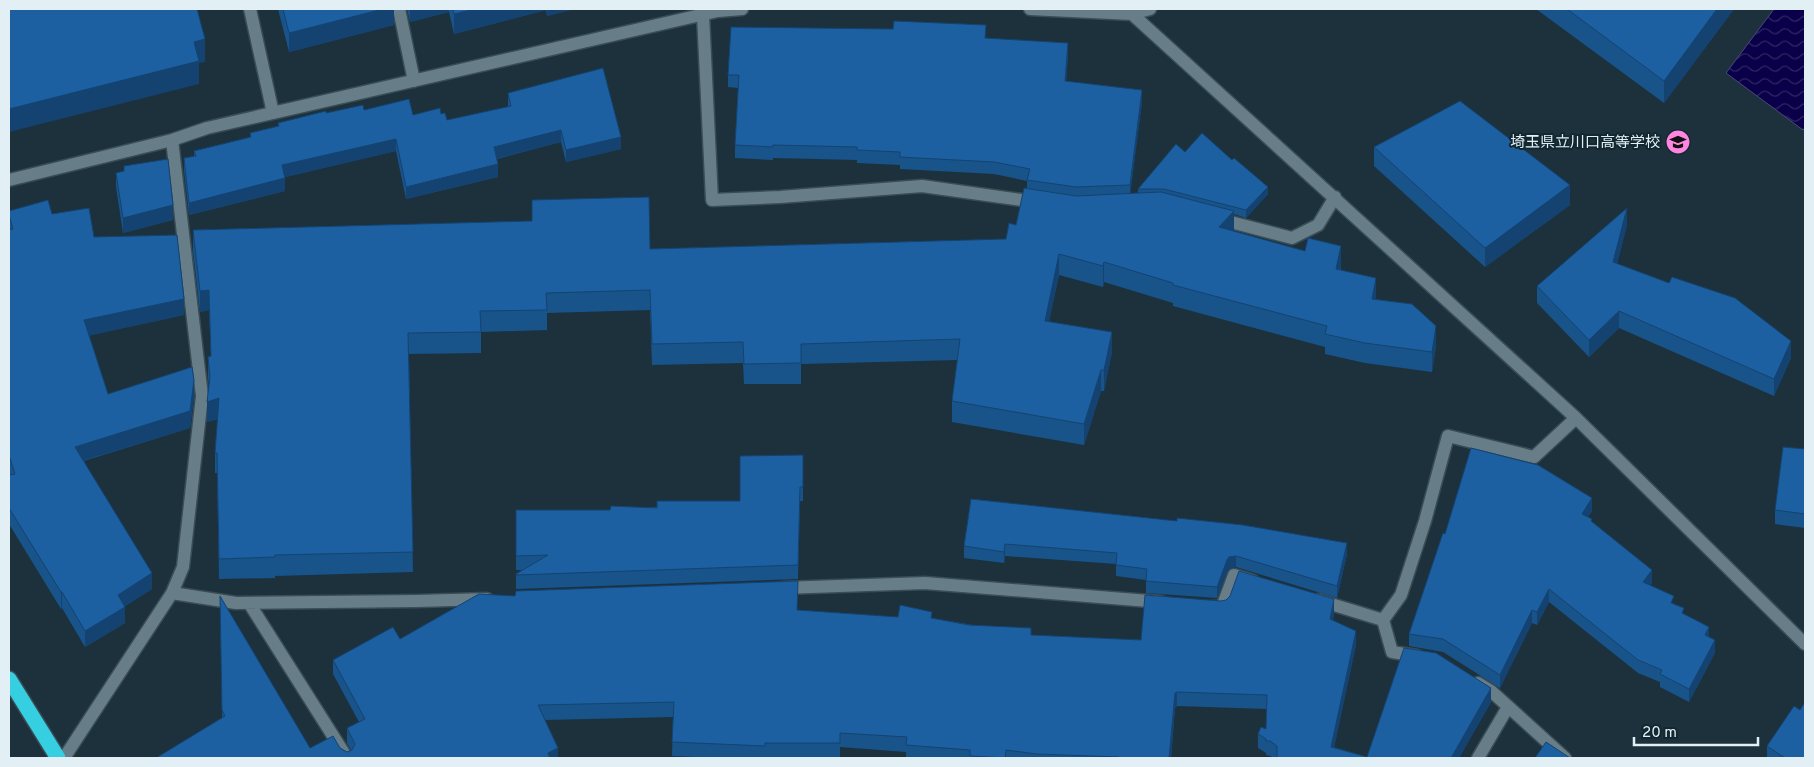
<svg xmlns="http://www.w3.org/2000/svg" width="1814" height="767" font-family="Overpass,'Noto Sans JP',sans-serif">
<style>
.water{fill:url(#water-waves);stroke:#4b487d}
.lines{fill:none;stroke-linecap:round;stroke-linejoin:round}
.minor-casing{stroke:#3a4c55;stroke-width:15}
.highway-casing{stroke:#3a4c55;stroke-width:18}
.minor{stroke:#677e89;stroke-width:12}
.highway{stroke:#36cee1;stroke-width:15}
.wall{fill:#18538a}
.shaded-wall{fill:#144371}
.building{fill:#1c60a1;stroke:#144371}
.labels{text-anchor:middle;stroke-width:4;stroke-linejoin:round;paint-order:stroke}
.poi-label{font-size:15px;fill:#e2eff5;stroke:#122730;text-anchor:end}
</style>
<defs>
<pattern id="water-waves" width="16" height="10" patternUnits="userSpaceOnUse" patternTransform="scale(1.25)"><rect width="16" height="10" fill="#0a0049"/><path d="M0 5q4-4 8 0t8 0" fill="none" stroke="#2d2664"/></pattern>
</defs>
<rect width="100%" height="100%" fill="#1c313b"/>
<path class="water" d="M1774,9h31v119l-2,2 -77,-57z"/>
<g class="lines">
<defs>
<path id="minor" d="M250,9l23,104
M399,9l15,72
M1030,9l102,5 444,404 229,226
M1132,14l18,-5
M703,15l9,185 68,-3 142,-11 114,16
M9,180l163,-40 35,-12 511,-117 24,-2
M1219,219l73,19 26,-13 17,-28
M782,588l143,-5 236,19
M172,593l64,10 181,-2 70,-2
M1318,600l65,20 9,32 25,4
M249,603l98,155
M1213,607h9l12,-32 19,6
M1383,620l18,-25 24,-74 23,-85 86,21 42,-39
M1478,683l13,8 74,67
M64,758l108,-165 11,-26 19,-171 -30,-256
M1478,758l30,-51"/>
<path id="highway" d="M9,679l49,79"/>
</defs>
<use href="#minor" class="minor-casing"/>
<use href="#highway" class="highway-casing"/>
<use href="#minor" class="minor"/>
<use href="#highway" class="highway"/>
</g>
<path class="wall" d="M278,9h116v16l-105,27z
M407,9h167l-27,7 -1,-6 -92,24 -5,-22 -39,10z
M1536,9h198l-70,94z
M986,38l82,18 -2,25 76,21 -12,91h8v-4l47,-37 83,42 -22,24 -12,-4v17l107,35v4l35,30 60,46 -4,26 -67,-9 -40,-9v-7l-152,-41v-3l-69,-21 -1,5 -44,-12 -10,46 63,31 -8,39h-3l-17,54 -132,-23v-21l6,-41 -157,4v20h-57l-1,-21 -91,2 -2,-55 -103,3v17l-66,2v21l-72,1 4,218 -138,4v2l-56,1 -2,-106h-2v-20l3,-34 -11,3 2,-36 -1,-8v-21h3l-2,-47 -9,2 -7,-61v-21l339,-9v-21l118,49 356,-10 10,-14 11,-36v-8l-33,-7 -94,-5v-4l-43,-2v-3l-84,-2v2l-38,-2v-13l3,-57 -10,-1v-12z
M508,93l113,56 -55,13 -5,-20 -64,17 1,18 -92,22 -10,-48 -111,26v14l-96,24 -5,-44v-13l10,-1v-6l56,-14v-4l28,-7v-3l48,-10 38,-3 49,5 28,-1 6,6 61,-13z
M1374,147l196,58 -85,62 -111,-101z
M124,166l49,54 -50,13 -7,-46v-14l8,-1z
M9,211l43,3 42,23 90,78 -95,20 19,59 86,2 -4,32 -106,33 68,128 -27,17v17l-40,24 -23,-39 -1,1 -52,-85v-49h1l-1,-3z
M1627,225l-10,39 174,94 -17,38 -155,-68 -30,29 -52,-54v-17z
M1805,449v79l-30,-4v-14z
M803,455v46h-3l-2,78 -282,10v-15l6,-4h-6v-60h94l130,-9z
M971,499l376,55 -10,44 -101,-31 -7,2 -2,3 -10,26 -71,-5v-13l-30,-4v-12l-111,-8 -1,7 -40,-5v-12z
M1592,511l-4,6 4,5 60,61 -2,2 24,19 10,11 25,22 6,16 -26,49 -29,-15v-5l-22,-9 -89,-71 -12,23 -5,-2 -32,65 -57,-36 -34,-6v-12l36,-100z
M220,596l90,152h30l7,4 4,-2 -4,-7v-15l12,-6 -26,-48v-14l67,-21 398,-29 100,7 34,1 99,17 110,5 193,-26 -1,6 23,25 -22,102 33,10 124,-55 -32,56h-185l-4,-2 -4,-1v-2l-8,-5v-14l8,-5 1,-20 -90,-3 -2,2 -4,50h-265v-6l-66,-5v10h-75v1h-45l-48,-2 1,-39 -128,3 13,38h-402l66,-40z
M1800,710l5,48h-38v-12z"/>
<path class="shaded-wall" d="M383,9h11v16l-105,27v-19z
M410,9h39v3l-39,10z
M475,9h71v1l-92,24v-20z
M547,9h27l-27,7z
M1717,9h17l-70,94v-22z
M205,39v23l-6,1v21l-190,48v-23l185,-67z
M1068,43v13l-3,38v-13z
M1142,90v12l-12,95v-12z
M561,130v12l-67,17v-12z
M621,137v12l-55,13v-12z
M396,139v12l-114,27v-13z
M498,164v13l-92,22v-12z
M285,178v13l-96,24v-12z
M1570,185v20l-85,62v-19z
M1268,187v7l-22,24v-8z
M173,205v15l-50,13v-15z
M1627,208v17l-14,54v-17z
M1234,211v20l-15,-4z
M1341,246v20l-5,23v-20z
M1059,254v21l-14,66v-20z
M1104,262v20l-1,5v-21z
M1376,278v21l-4,21v-21z
M209,290v20l-9,2v-21z
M184,299v16l-100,22v-17z
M1619,311v17l-30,29v-17z
M1436,326v20l-4,26v-20z
M1112,332v20l-8,39v-21z
M1791,341v17l-17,38v-17z
M1101,370v21l-17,54v-21z
M194,380v16l-4,32 -115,35v-16z
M219,398v21l-12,3v-20z
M1592,498v13l-10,15v-12z
M1347,543v11l-10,44v-12z
M1005,544v12l-1,7v-11z
M1236,556v11l-7,2 -2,3 -10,26v-11l10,-27 2,-3z
M1652,570v13l-9,12v-13z
M152,573v16l-34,22v-16z
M1549,589v13l-12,23v-13z
M61,592h1v16l-1,1z
M1334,599v15l-4,19v-14z
M125,607v16l-40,24v-16z
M1532,610v13l-32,65v-13z
M1709,627v13l-4,-5z
M1356,631v14l-24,113 -1,-11z
M1715,640v13l-26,49v-13z
M1491,688v14l-32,56h-8z
M1177,692v14l-2,2 -4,50h-2l6,-65z
M558,748v10h-10v-5z"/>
<path class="building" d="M9,9h188l8,30 -11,3 5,19 -190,48z
M283,9h100l-94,24z
M453,9h22l-21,5z
M1567,9h150l-53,72z
M894,21l92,4 -1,13 83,5 -3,38 77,9 -12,95 -54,2 -49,-7 3,-11 -36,-7 -94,-5v-5l-43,-2v-3l-84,-2v2l-38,-2 4,-70h-11l3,-48 162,2z
M603,68l18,69 -55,13 -5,-20 -67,17 4,17 -92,23 -10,-48 -114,26 3,13 -96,25 -5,-45 12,-2 -2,-5 57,-14 -1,-4 29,-7 -1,-3 48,-12v2l37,-8 1,5 45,-11 4,16 27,-7 1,6 4,-1 2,7 64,-14 -3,-13z
M1460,101l110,84 -85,63 -111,-101z
M1202,133l30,27 2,-2 34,29 -22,23 -82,-21h-26l38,-45 9,8z
M168,159l5,46 -50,13 -7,-45 8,-2v-5z
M1024,188l52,8 85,-4 73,19 -15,16 86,24 3,-13 33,8 -5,23 40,9 -4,21 40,5 24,22 -4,26 -67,-9 -40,-9 2,-8 -154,-41v-2l-69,-21 -1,4 -44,-12 -14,67 67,11 -8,38h-3l-17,54 -132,-23 8,-62 -159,5v19l-57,1 -1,-22 -91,2 -2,-54 -104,3 1,17 -67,1 1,21 -73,1 5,219 -138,3v2l-56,2 -2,-106h-2l4,-55 -12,4 3,-26 -2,-19 3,-1 -2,-66 -9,1 -7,-61 339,-9v-21l117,-3 1,52 356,-10 3,-16 7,2z
M48,200l4,14 37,-6 5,29 83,-2 7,64 -100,21 24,74 84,-27 2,13 -4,31 -115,36 77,126 -34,22 7,12 -40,24 -23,-39h-1l-52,-84v-33l6,-1 -6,-19v-225l4,-1 -4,-14v-4z
M1627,208l-14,54 56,21 3,-6 63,21 56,43 -17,38 -155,-68 -30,29 -52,-54z
M1783,447l22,2v65l-30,-4z
M1471,448l67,17 54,33 -10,16 10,5 -1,2 61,49 -9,12 31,14 -3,7 13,5 -2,5 27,14 -4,8 10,5 -26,49 -29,-15 2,-4 -24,-10 -89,-71 -12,23 -5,-2 -32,65 -57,-36 -34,-5 34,-101 2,1z
M803,455v32h-3l-2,78 -282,10v-1l32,-19 -32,1v-46h94l1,-4 46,2v-7h83v-45z
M971,499l206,22v-3l66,7 104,18 -10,43 -101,-30 -7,1 -2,3 -10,27 -71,-6 1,-12 -31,-4 1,-12 -112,-9 -1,8 -40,-6z
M1239,571l95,28 -4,20 26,12 -25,116 36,10 37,-109 32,5 55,35 -40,70h-174v-12l-7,-5h-4v-2l-8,-5 3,-7 5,2 1,-34 -90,-3 -2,1 -6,65h-51l1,-1 -82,-3 -31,-4 -1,8 -35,-2v-6l-64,-5 1,-8 -67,-4v10h-75v3l-93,-4 2,-40 -136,3 20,43 -10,5 2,5h-394l69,-42 -3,-6 -2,-114 90,152 23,-12 7,12 7,4 5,-2 3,-6 -8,-16 18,-9 -32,-59 60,-33 7,12 79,-45 36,2 1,-5 282,-10 -1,29 101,7 2,-12 32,7 -1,6 38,7 62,3v7l110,5 4,-45 76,6 5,-1 4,-4z
M1805,702v56h-20l-18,-12 27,-40 6,4z
M1546,742l24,16h-35z"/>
<defs>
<symbol id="school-disc" viewBox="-11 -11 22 22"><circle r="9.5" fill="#fe85e0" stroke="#122730"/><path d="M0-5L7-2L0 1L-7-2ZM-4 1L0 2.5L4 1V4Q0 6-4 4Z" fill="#111"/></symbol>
</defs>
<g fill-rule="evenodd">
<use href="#school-disc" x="1664" y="128" width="28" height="28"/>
</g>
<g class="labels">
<g class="poi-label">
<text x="1660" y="147">埼玉県立川口高等学校</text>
</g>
</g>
<rect width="1814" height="767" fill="none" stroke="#e2eff5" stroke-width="20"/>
<path d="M1634 737v8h124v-8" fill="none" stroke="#e2eff5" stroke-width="2.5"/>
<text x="1642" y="737" font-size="15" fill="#e2eff5" stroke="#122730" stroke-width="4" paint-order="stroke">20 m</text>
</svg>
